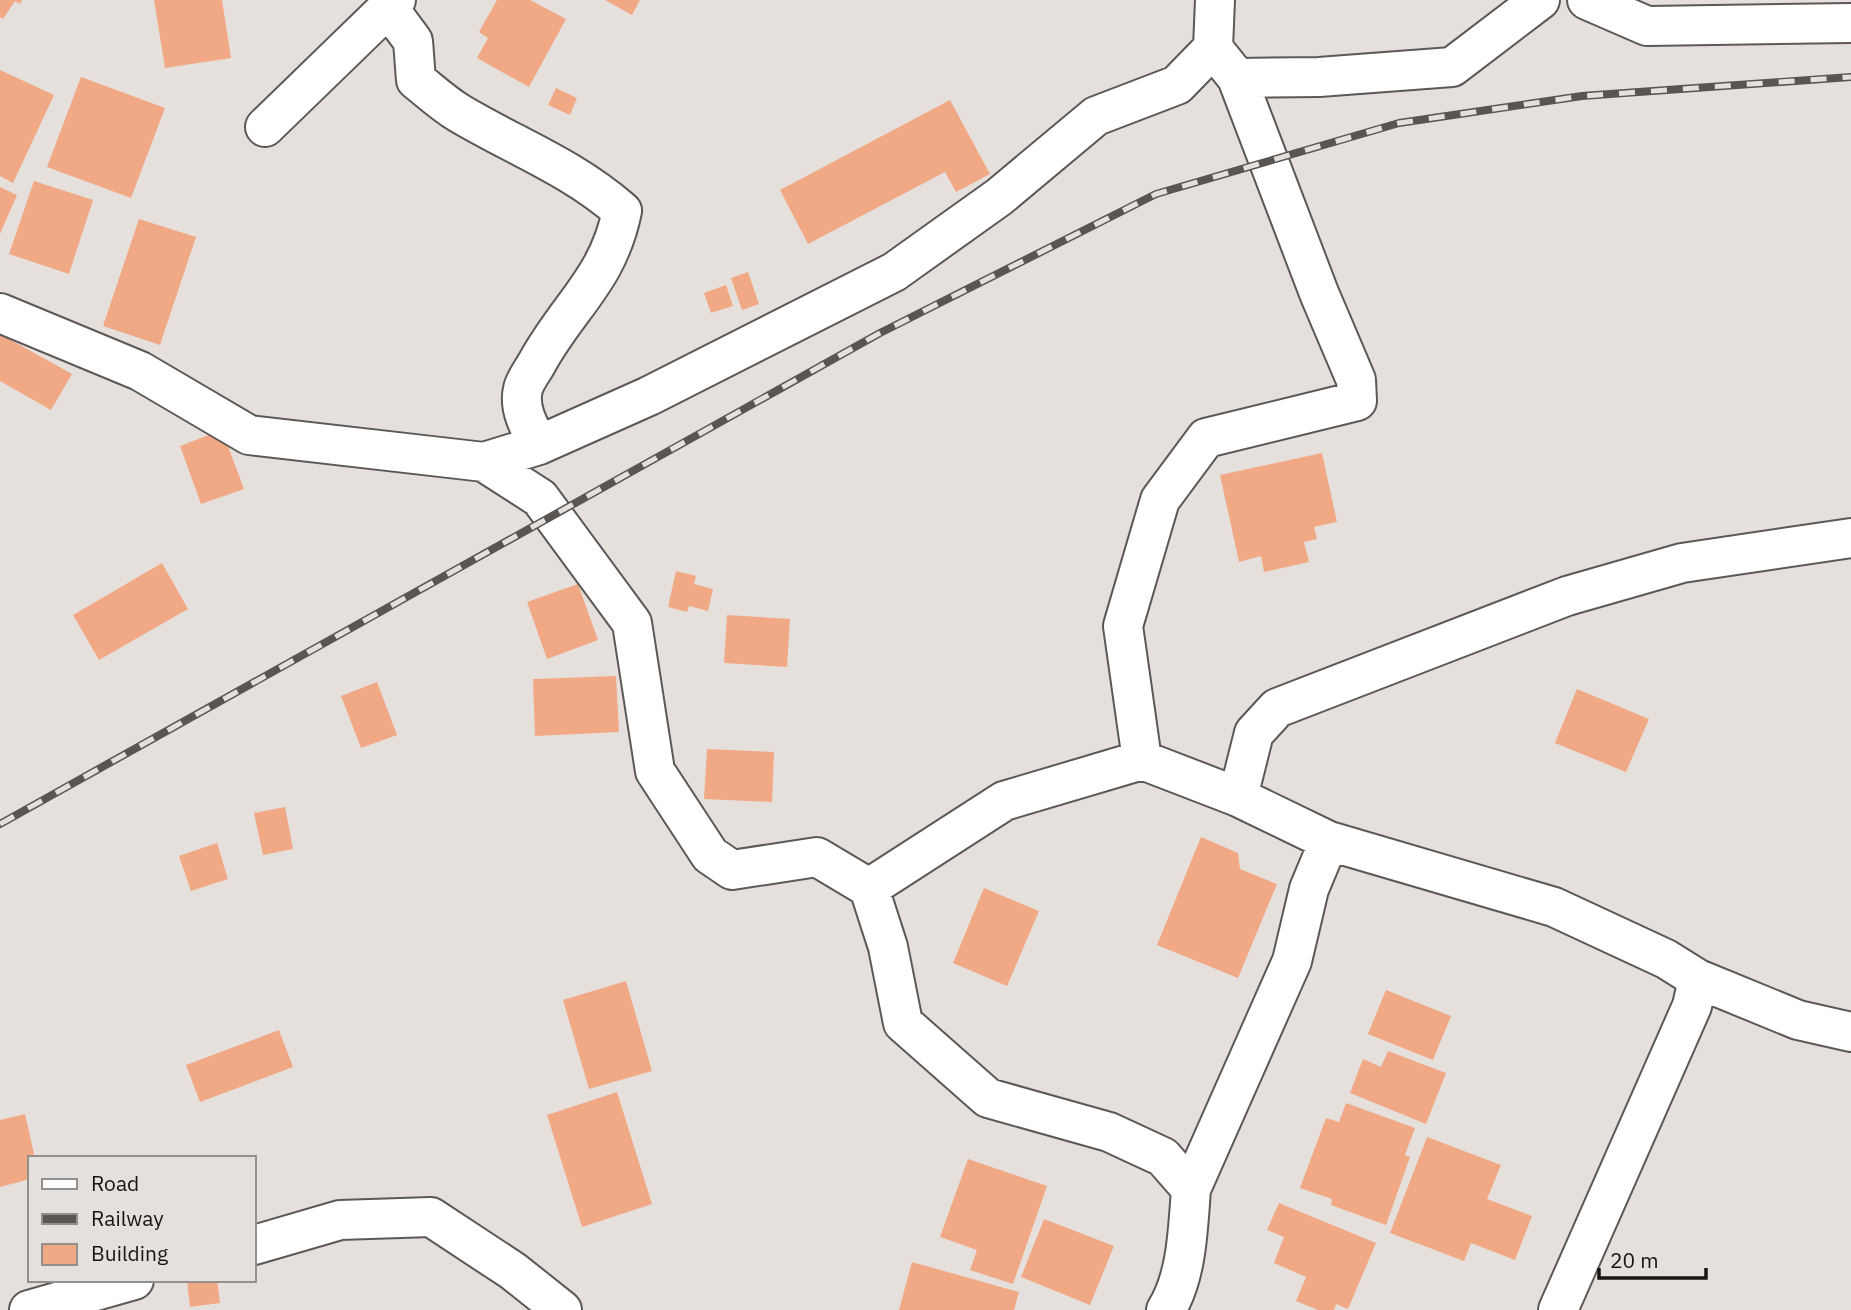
<svg xmlns="http://www.w3.org/2000/svg" width="1851" height="1310" font-family="'IBM Plex Sans',sans-serif">
<style>
.building{fill:#f1a885}
.lines{fill:none;stroke-linecap:round;stroke-linejoin:round}
.minor-casing{stroke:#5d5856;stroke-width:42}
.minor{stroke:#fff;stroke-width:38}
.rail-casing{stroke:#585553;stroke-width:8}
.rail{stroke:#e6e0dd;stroke-width:5;stroke-dasharray:16;stroke-linecap:butt}
</style>
<rect width="100%" height="100%" fill="#e6e0dd"/>
<path class="building" d="M0,0h22l-2,4 -5,-3 -12,18 -3,-2z
M154,0h68l9,58 -66,10z
M497,0h33l36,19 -37,68 -52,-29 11,-20 -9,-6z
M605,0h35l-8,15z
M0,70l54,25 -41,88 -13,-7z
M81,77l84,31 -34,90 -84,-31z
M556,88l21,10 -7,17 -22,-10z
M950,100l40,74 -34,18 -11,-20 -137,72 -28,-54z
M34,181l59,19 -24,74 -60,-20z
M0,187l17,8 -17,39z
M139,219l57,18 -36,108 -57,-19z
M748,272l11,32 -17,6 -11,-32z
M726,285l7,21 -22,7 -7,-20z
M0,334l72,40 -21,36 -51,-29z
M222,430l22,59 -43,15 -21,-58z
M1322,453l15,69 -23,5 3,12 -13,3 5,20 -45,10 -3,-16 -22,6 -19,-87z
M162,563l26,46 -89,51 -26,-45z
M676,571l20,5 -2,8 19,5 -5,22 -19,-5 -2,6 -19,-5z
M578,584l20,56 -51,19 -20,-57z
M727,615l63,4 -3,48 -63,-4z
M616,676l3,56 -84,4 -2,-57z
M377,682l20,53 -36,13 -20,-52z
M1577,689l72,30 -23,53 -71,-29z
M707,749l67,3 -2,50 -68,-3z
M285,807l8,42 -30,6 -9,-42z
M1201,837l37,16 2,16 37,15 -39,94 -81,-33z
M217,843l11,36 -37,12 -12,-35z
M984,888l55,23 -32,75 -54,-23z
M626,981l26,90 -63,18 -26,-89z
M1386,990l65,26 -18,44 -65,-26z
M279,1030l14,37 -93,35 -14,-37z
M1388,1051l58,22 -20,51 -76,-31 13,-34 18,8z
M617,1092l35,112 -70,23 -35,-112z
M1346,1103l69,25 -10,27 5,2 -24,68 -55,-20 1,-6 -32,-11 26,-70 13,4z
M25,1114l10,44h-5v21l-30,8v-67z
M1427,1137l74,28 -14,34 45,17 -17,44 -44,-17 -7,18 -74,-28z
M968,1159l79,27 -34,98 -43,-14 7,-20 -37,-13z
M1279,1203l97,40 -28,66 -12,-5 -2,6h-16l-22,-9 10,-24 -32,-14 10,-26 -17,-7z
M1044,1219l70,27 -24,59 -69,-28z
M912,1262l107,30 -5,18h-115z
M187,1280h30l3,23 -30,4z"/>
<g class="lines">
<defs>
<path id="minor" d="M1215,0l-2,48 24,30 82,215 37,87 1,21 -151,37 -46,62 -37,126 19,134 96,37 91,44 225,66 112,52 32,20 -6,27 -134,304
M1587,0l60,26 204,-3
M390,10l23,31 3,39c14,11 28,24 43,33 57,34 111,53 163,98 -14,68 -52,93 -84,150 -4,8 -13,19 -15,28 -5,20 7,40 16,56
M1237,78l82,-1 133,-10 88,-67
M265,127l131,-127
M0,313l140,58 109,64 235,27 55,-17 110,-49 245,-124 105,-75 97,-81 81,-31 36,-37
M484,462l56,36 92,125 23,148 55,84 22,15 85,-13 52,31 19,59 15,76 85,75 121,34 54,25 28,32c-3,39 -4,88 -25,121
M1238,797l16,-64 23,-25 290,-112 115,-33 169,-25
M869,888l135,-87 138,-41
M1698,979l100,41 53,12
M1191,1189l101,-228 17,-72 20,-48
M254,1245l86,-25 91,-3 82,54 49,39
M29,1310l105,-30"/>
</defs>
<use href="#minor" class="minor-casing"/>
<use href="#minor" class="minor"/>
<defs>
<path id="rail" d="M0,824l880,-491 276,-139 243,-71 183,-27 269,-19"/>
</defs>
<use href="#rail" class="rail-casing"/>
<use href="#rail" class="rail"/>
</g>
<rect x="28" y="1156" width="228" height="126" fill="#e6e0dd" stroke="#938f8d" stroke-width="2"/>
<rect x="42" y="1179" width="35" height="10" fill="#ffffff" stroke="#938f8d" stroke-width="2"/>
<text x="91" y="1191" font-size="21" fill="#171514">Road</text>
<rect x="42" y="1214" width="35" height="10" fill="#585553" stroke="#938f8d" stroke-width="2"/>
<text x="91" y="1226" font-size="21" fill="#171514">Railway</text>
<rect x="42" y="1244" width="35" height="21" fill="#f1a885" stroke="#938f8d" stroke-width="2"/>
<text x="91" y="1261" font-size="21" fill="#171514">Building</text>
<path d="M1599 1268v10h107v-10" fill="none" stroke="#171514" stroke-width="3.5"/>
<text x="1610" y="1268" font-size="21" fill="#171514" stroke="#e6e0dd" stroke-width="5" paint-order="stroke">20 m</text>
</svg>
